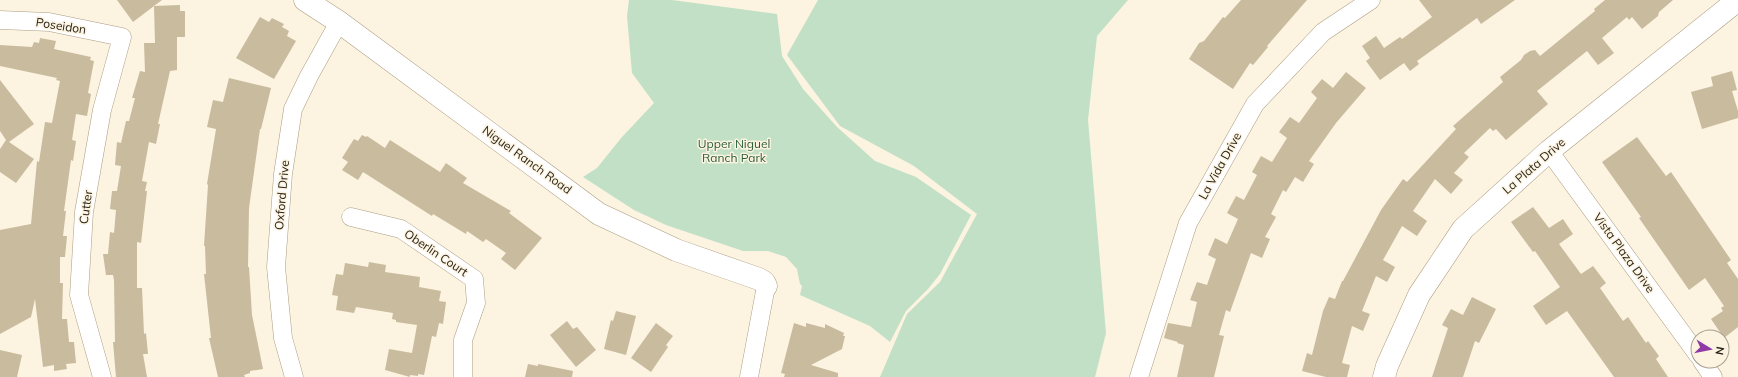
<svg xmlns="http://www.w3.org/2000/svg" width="1738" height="377" font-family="Mulish,sans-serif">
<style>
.green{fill:#c1e0c6}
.building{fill:#c9bb9e}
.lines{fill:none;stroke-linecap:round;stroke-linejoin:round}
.minor-casing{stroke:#ab9d81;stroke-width:19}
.tertiary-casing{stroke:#ab9d81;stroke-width:23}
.minor{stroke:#fff;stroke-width:18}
.tertiary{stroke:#fff;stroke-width:22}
.labels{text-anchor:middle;stroke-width:3;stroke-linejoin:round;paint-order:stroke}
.street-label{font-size:12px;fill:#2a2419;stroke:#fcf3e1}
.park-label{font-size:12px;fill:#295c37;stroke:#fcf3e1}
</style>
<rect width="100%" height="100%" fill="#fcf3e1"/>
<path class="green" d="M629,0h43l105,14 5,42 21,33 34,38 38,34 41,16 55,38 -31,59 -12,15 -22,22 -16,31 -20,-16 -70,-31 2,-9 -2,-2 -3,-15 -11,-12 -18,-6h-25l-77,-26 -32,-15 -51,-33 14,-9 25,-31 32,-34 -22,-30 -5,-57z
M818,0h310l-31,36 -9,84 18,213 -11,44h-215l27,-63 33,-32 37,-68 -63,-48 -74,-40 -53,-71z"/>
<path class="building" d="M117,0h45l-8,6 26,-1v6h5v26h-8v33l-7,1 -12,53h2l-4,20 -7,-2 -7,39 5,1 -2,9h2l-6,52 -4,-1v46h5l2,46 2,-1 2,21h-5l4,23h-31l-3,-35h2l-1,-62 -1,-5h-7l-3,-21h5l2,-22 4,1 2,-23 -6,-1 2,-18h5l4,-25 -6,-1 2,-23 4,1 5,-22h3l6,-23h-3l8,-27 5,1 -1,-29h11l-1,-37 -21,16z
M1241,0h66l-40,46 1,1 -15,18 -3,-2 -17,26 -44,-30 10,-16 5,-2 19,-24 2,1z
M1419,0h96l-34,24 -4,-6 -60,43 2,3 -9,7 -6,-8 -24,17 -14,-19 4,-3 -8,-12 14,-10 8,12 16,-11 2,2 30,-22z
M1605,0h68l-14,12 -1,4 -16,13 -10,-12 -3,3 -2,-3 -25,21 12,15 -16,12 -11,-14 -50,40 11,13 -42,36 -10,-11 -3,2 -3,-3 -26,25 5,4 -15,16 9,7 -12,14 -16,-15 -22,32 14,10 -10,15 -15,-10 -19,34 12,7 -8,15 -11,-6 -14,35 8,3 -7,17 -11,-5 -10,37 8,2 -3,12h-21l-24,-6 5,-18 5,2 11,-44 6,-14 6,2 7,-18h1l38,-71 22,-31 4,3 49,-53 -3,-3 50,-44 -3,-5 21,-17 3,-5 6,-4 5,-1 5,6 55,-45 -1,-2z
M260,17l9,5 3,-4 12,6 -2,3 7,4 -2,5 9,5 -22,38 -38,-21z
M40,38l16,3 -2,8 37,8 -1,3 4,1 -6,32 3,1 -4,22 -11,-2 -4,26 4,1 -3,20 -2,-1 -7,51h2l-3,25h4l-2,21h-5v26h3l-1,36h5l2,23h5l2,21 -10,1 1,5 -13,2v-6l-11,2 -8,-68 -4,18 -31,17v-104l31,-6 6,-63 2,1 6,-40 7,1 8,-42 -4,-1 1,-2 -57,-12v-21l32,2 2,-5 5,1z
M1732,71l5,19 -5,1 6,20v7l-36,11 -11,-37 22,-6 -2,-9z
M1346,72l20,16 -30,35 -27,38 5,3 -11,18 -8,-5 -9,15 -3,-2 -12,24 5,3 -11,20 5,2 -8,19 -11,-5 -21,59 -4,-2 -7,25 5,1 -10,41h-37l7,-32 -7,-2 1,-1 -14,-4 4,-15 23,4 6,-25 -7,-2 7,-18 10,3 9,-26 -8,-4 7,-17 12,6 11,-25 -11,-6 9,-17 8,4 13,-25 -5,-3 9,-16 11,6 15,-24 -8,-6 11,-15 9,6 18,-25 -6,-6 11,-13 11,9z
M229,78l42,10 -10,41h-1l-11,79 -1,59h1l3,48 11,54 -13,2v2l-6,2 1,2h-27l-9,-39h2l-7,-64h2l-1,-28h-1l4,-61 -1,-1 9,-55 -9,-2 6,-27 10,2z
M0,80l34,44 -25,18 25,17 -18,24 -16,-11v-23l6,-9 -6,-9z
M362,135l4,2 1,-1 18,12 5,-8 50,32 6,-9 21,15 -4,5 48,28 -2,2 33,25 -27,32 -14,-11 5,-6 -20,-14 -3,3 -16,-11 -1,3 -33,-20 -1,2 -69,-44 -5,8 -16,-10 6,-8 -6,-4 12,-19 4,2z
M1637,137l29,39 5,-4 60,88 -4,3 11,16v48l-14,11 -13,-19 12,-8 -2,-3 3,-2 -19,-28 -16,12 -50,-72 2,-1 -39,-55z
M1533,207l16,21 14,-9 10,15 -14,10 22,30 12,-8 13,17 -6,5 23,33 5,-4 18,26 2,-2 11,15 -3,3 12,18h-54l-47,-66 -21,14 -13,-19 27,-19 -25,-36 -2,1 -22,-30z
M369,262l17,3 -1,7 35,5 -1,10 22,4 -2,10 7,1 -3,22 -4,-1 -3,14 -4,-1 -8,39 -6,-1v2l-8,-1v2l-25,-7 4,-21 23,4 5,-28 -21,-3v-2l-4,-1 1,-6 -37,-6 -2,6 -18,-3 2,-14 -6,-1 4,-21 7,1 2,-12 23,4z
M1472,297l24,12 -17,34 -4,-2 -12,36h-31l16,-49 -6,-3 9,-16 12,6z
M616,311l20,5 -10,39 -22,-6 7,-29 2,1z
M567,321l6,8 4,-2 19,23 -20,17 -26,-32z
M656,323l17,13 -7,9 2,2 -17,25 -20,-14z
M794,323l12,4v-4l19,5v-4l19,9 -1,3h2l-3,13 -31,16 27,8v4h-54l1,-3 -4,-1z
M0,350l22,5 -5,22h-17z
M528,364l10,2v-2l35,7 -1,6h-47z"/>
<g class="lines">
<defs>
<path id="minor" d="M0,20l49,2 73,15 -20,73 -18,102 -5,83 23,82
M1549,151l149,204
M351,217l50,12 73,50 2,24 -13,37v37
M1702,361l11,16
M294,377l-11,-39 -7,-71 7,-93 10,-65 16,-33 30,-54
M749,377l17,-91
M1139,377l49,-154 67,-119 68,-72 48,-32"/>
<path id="tertiary" d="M305,0l34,22 260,192 77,36 83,29 5,3 2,4
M1384,377l3,-11 32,-71 44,-66 86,-78 189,-151"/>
</defs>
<use href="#minor" class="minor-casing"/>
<use href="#tertiary" class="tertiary-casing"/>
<use href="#minor" class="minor"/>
<use href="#tertiary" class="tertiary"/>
</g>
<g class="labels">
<g class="street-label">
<text transform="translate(61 26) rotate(9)" y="4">Poseidon</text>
<text transform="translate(527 160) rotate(36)" y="4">Niguel Ranch Road</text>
<text transform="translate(1220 166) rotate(-61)" y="4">La Vida Drive</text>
<text transform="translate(1534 166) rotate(-41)" y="4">La Plata Drive</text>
<text transform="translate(282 195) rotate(-85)" y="4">Oxford Drive</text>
<text transform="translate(86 207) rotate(-82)" y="4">Cutter</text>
<text transform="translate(436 253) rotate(34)" y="4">Oberlin Court</text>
<text transform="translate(1624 253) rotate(54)" y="4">Vista Plaza Drive</text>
</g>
<g class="park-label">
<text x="734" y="148">Upper Niguel<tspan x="734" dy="14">Ranch Park</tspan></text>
</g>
</g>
<g transform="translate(1710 349) rotate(100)"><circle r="19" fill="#fcf3e1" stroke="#a8a091"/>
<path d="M0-3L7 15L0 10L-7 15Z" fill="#8f39a6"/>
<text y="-6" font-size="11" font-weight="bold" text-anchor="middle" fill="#2a2419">N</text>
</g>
</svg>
